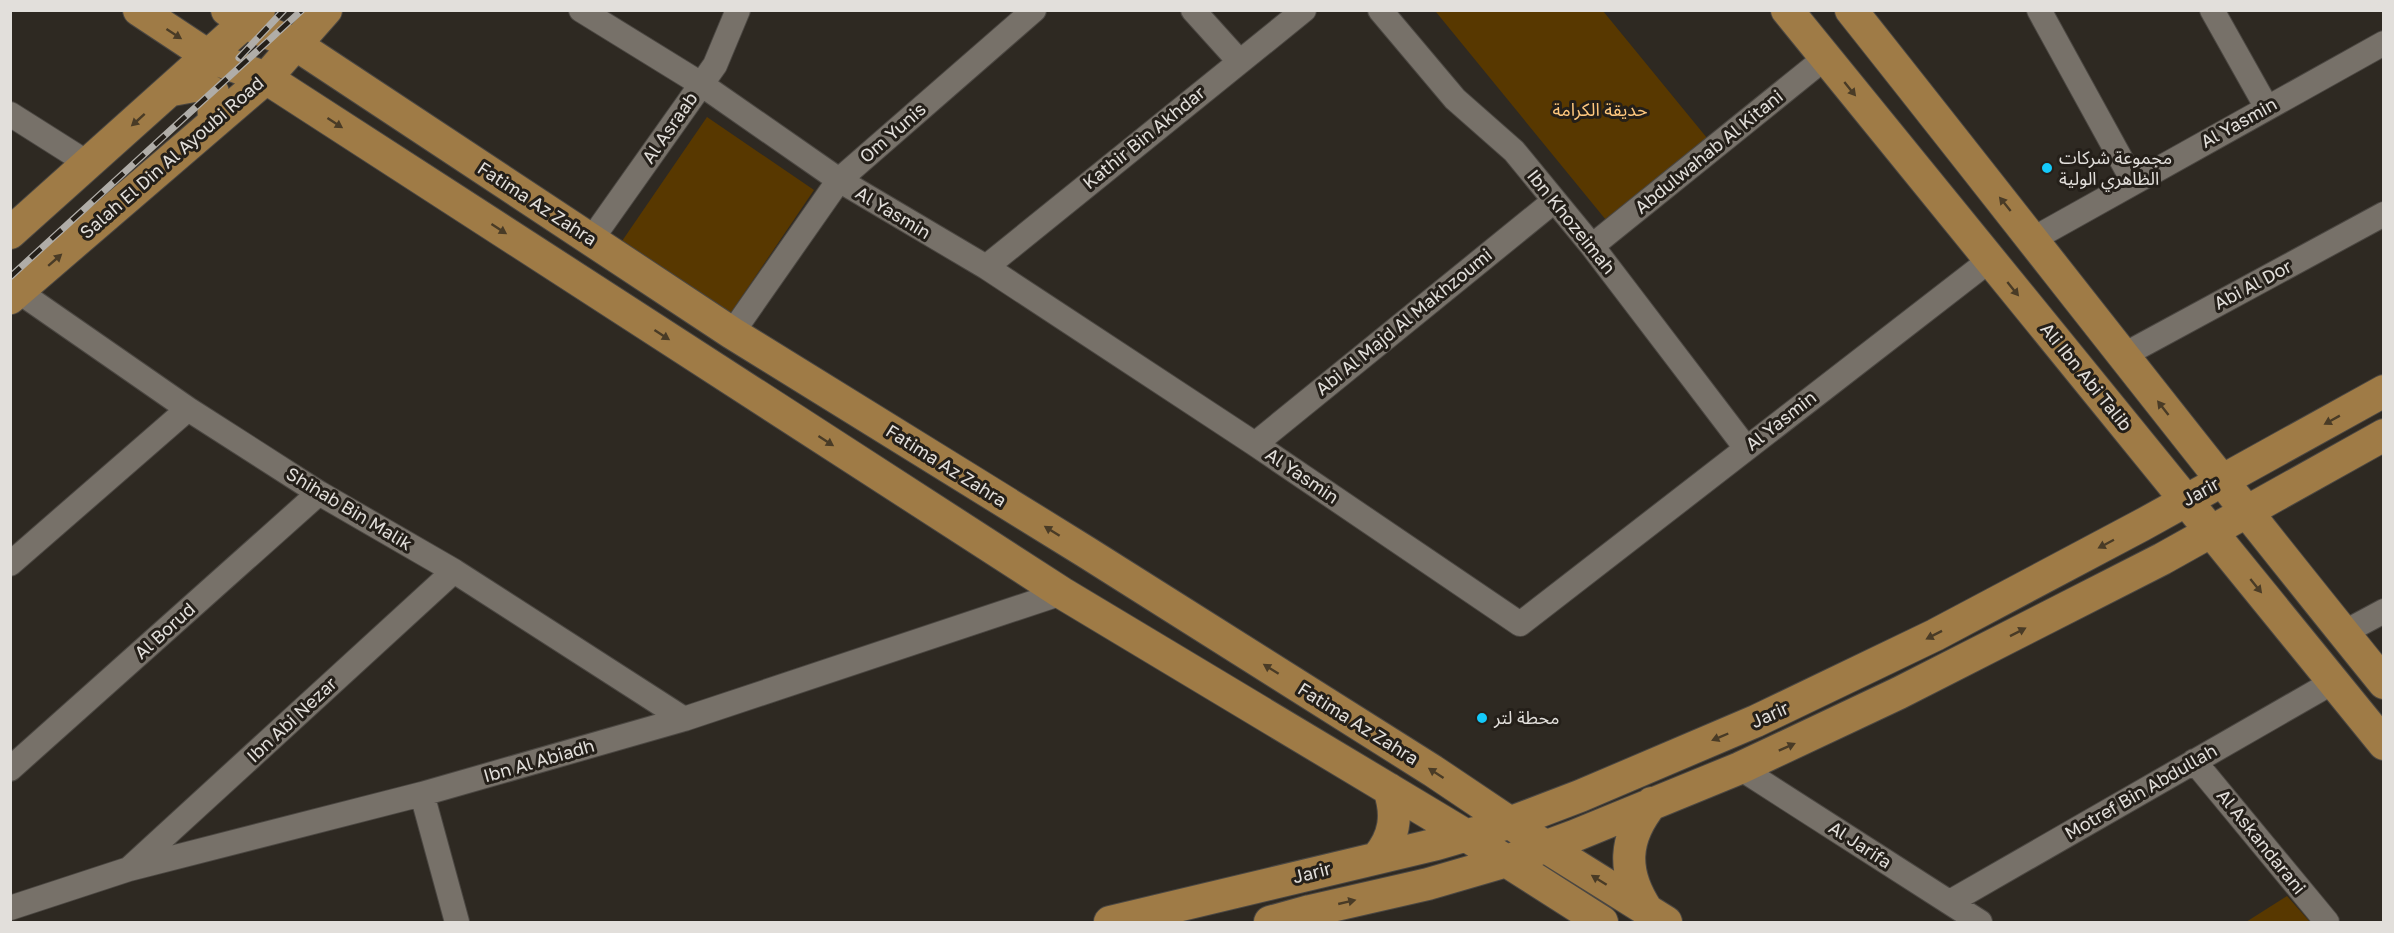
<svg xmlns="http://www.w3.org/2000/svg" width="2394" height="933" font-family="'Golos Text','Noto Sans Arabic',sans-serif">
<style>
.green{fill:#583800}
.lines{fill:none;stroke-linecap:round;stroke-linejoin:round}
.minor-casing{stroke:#4b4742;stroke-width:26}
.major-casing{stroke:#4b4742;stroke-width:34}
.minor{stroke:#777169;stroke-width:24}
.major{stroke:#9f7b46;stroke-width:32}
.rail-casing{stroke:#b0ada8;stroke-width:7}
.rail{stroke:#241f19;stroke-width:4.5;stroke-dasharray:14;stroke-linecap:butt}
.oneway{fill:#493b26}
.poi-dot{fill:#14cafb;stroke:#241f19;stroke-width:2}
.labels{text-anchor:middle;stroke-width:6;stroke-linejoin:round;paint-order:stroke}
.park-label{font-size:18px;fill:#ffc87e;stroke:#241f19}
.street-label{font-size:18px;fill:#e2dfdb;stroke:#241f19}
.poi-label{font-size:18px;fill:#e2dfdb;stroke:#241f19;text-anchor:start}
</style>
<rect width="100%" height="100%" fill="#2e2922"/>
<path class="green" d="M1438,10l165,1 104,127 -101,82 -170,-208z
M707,117l107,73 -86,127 -108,-73z
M2287,896l23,26h-64z"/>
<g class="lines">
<defs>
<path id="minor" d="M581,10l120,74 138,96 147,87 269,177 265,180 470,-364
M1193,10l46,51
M1380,10l75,89 59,52 78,95 154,202
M2039,10l94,171
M2212,10l55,98
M10,114l79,50
M2033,239l351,-196
M591,240l124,-175 23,-55
M1592,246l233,-188
M986,267l318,-257
M18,291l170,118 131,84 135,78 230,148
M732,333l107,-153 195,-170
M2122,356l262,-142
M1255,444l299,-243
M10,564l178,-155
M2343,633l41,-22
M2194,761l133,161
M1740,768l240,154
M10,769l309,-276
M422,794l35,128
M131,867l323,-296
M1950,902l383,-220
M10,908l119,-39 293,-75 262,-75 378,-126"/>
<path id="major" d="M139,10l71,47 56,21 796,515 405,243 135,86
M227,10l20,14 48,20 437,289 354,219 347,219 113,76 120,75
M1787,10l597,734
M1851,10c178,224 353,451 533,673
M172,90l27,-5 14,8 1,29
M10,233l249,-223
M10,298l256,-220 60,-68
M1377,858c18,-21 21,-43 12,-69
M1647,910c-25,-38 -24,-71 5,-107
M1110,922l327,-78 72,-21 71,-27 176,-75 179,-86 207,-110 242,-134
M1270,922l40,-11 118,-27 79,-23 67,-25 166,-68 159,-75 263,-134 222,-124"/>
</defs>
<use href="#minor" class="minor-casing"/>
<use href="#major" class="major-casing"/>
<use href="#minor" class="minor"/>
<use href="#major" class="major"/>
<defs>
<path id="rail" d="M239,58l45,-48
M10,277l292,-267"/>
</defs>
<use href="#rail" class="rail-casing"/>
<use href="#rail" class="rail"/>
</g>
<defs><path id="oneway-solid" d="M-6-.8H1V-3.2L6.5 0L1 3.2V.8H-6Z" transform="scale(1.5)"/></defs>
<g class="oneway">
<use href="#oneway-solid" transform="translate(174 34) rotate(33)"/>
<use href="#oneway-solid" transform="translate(1850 89) rotate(51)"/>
<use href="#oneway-solid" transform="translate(138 120) rotate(138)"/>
<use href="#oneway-solid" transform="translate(335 123) rotate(33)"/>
<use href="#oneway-solid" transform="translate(2005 204) rotate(-129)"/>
<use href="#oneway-solid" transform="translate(499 229) rotate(33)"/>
<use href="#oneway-solid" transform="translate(55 260) rotate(-41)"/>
<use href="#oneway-solid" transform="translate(2013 289) rotate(51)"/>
<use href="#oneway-solid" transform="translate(662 335) rotate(33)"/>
<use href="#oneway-solid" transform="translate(2163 408) rotate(-128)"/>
<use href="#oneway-solid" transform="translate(2332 420) rotate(151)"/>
<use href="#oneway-solid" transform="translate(826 441) rotate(33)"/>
<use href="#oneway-solid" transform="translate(1052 531) rotate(-148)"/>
<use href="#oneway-solid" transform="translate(2106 544) rotate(152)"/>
<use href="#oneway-solid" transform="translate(2256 586) rotate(51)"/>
<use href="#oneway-solid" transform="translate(2018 632) rotate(-27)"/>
<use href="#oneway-solid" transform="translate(1934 635) rotate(153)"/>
<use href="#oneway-solid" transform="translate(1271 669) rotate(-148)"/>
<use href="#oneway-solid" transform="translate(1720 737) rotate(157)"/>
<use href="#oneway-solid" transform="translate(1787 747) rotate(-24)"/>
<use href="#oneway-solid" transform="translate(1436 773) rotate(-147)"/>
<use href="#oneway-solid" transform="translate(1599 880) rotate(-148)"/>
<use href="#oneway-solid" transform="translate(1347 902) rotate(-13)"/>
</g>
<g class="poi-dot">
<circle cx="2047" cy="168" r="6"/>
<circle cx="1482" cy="718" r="6"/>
</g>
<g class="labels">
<g class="park-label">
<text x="1600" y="116">حديقة الكرامة</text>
</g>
<g class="street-label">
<text transform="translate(2239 123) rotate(-29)" y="6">Al Yasmin</text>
<text transform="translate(670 128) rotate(-55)" y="6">Al Asraab</text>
<text transform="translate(893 133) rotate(-41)" y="6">Om Yunis</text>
<text transform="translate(1144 138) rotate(-39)" y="6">Kathir Bin Akhdar</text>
<text transform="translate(1709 152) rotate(-39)" y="6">Abdulwahab Al Kitani</text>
<text transform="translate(172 158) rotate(-41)" y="6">Salah El Din Al Ayoubi Road</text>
<text transform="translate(537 204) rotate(33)" y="6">Fatima Az Zahra</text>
<text transform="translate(893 213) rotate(31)" y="6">Al Yasmin</text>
<text transform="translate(1571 222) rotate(51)" y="6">Ibn Khozeimah</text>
<text transform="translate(2253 285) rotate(-28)" y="6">Abi Al Dor</text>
<text transform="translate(1404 322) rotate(-39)" y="6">Abi Al Majd Al Makhzoumi</text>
<text transform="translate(2086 377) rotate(51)" y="6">Ali Ibn Abi Talib</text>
<text transform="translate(1781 421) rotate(-38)" y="6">Al Yasmin</text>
<text transform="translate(946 466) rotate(32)" y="6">Fatima Az Zahra</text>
<text transform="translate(1302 476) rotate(34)" y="6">Al Yasmin</text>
<text transform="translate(2201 492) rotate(-29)" y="6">Jarir</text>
<text transform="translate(349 509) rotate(31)" y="6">Shihab Bin Malik</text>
<text transform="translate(165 631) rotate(-42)" y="6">Al Borud</text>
<text transform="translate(1770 715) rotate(-24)" y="6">Jarir</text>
<text transform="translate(292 720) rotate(-43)" y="6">Ibn Abi Nezar</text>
<text transform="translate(1358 724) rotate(32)" y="6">Fatima Az Zahra</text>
<text transform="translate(539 761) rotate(-16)" y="6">Ibn Al Abiadh</text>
<text transform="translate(2141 792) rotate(-30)" y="6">Motref Bin Abdullah</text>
<text transform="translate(2261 842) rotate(51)" y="6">Al Askandarani</text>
<text transform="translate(1860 845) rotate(33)" y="6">Al Jarifa</text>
<text transform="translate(1312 873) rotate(-14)" y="6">Jarir</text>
</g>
<g class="poi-label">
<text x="2059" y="164">مجموعة شركات<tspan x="2059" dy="21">الظاهري الولية</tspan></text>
<text x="1494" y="724">محطة لتر</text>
</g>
</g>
<rect width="2394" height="933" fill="none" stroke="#e2dfdb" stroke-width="24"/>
</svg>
